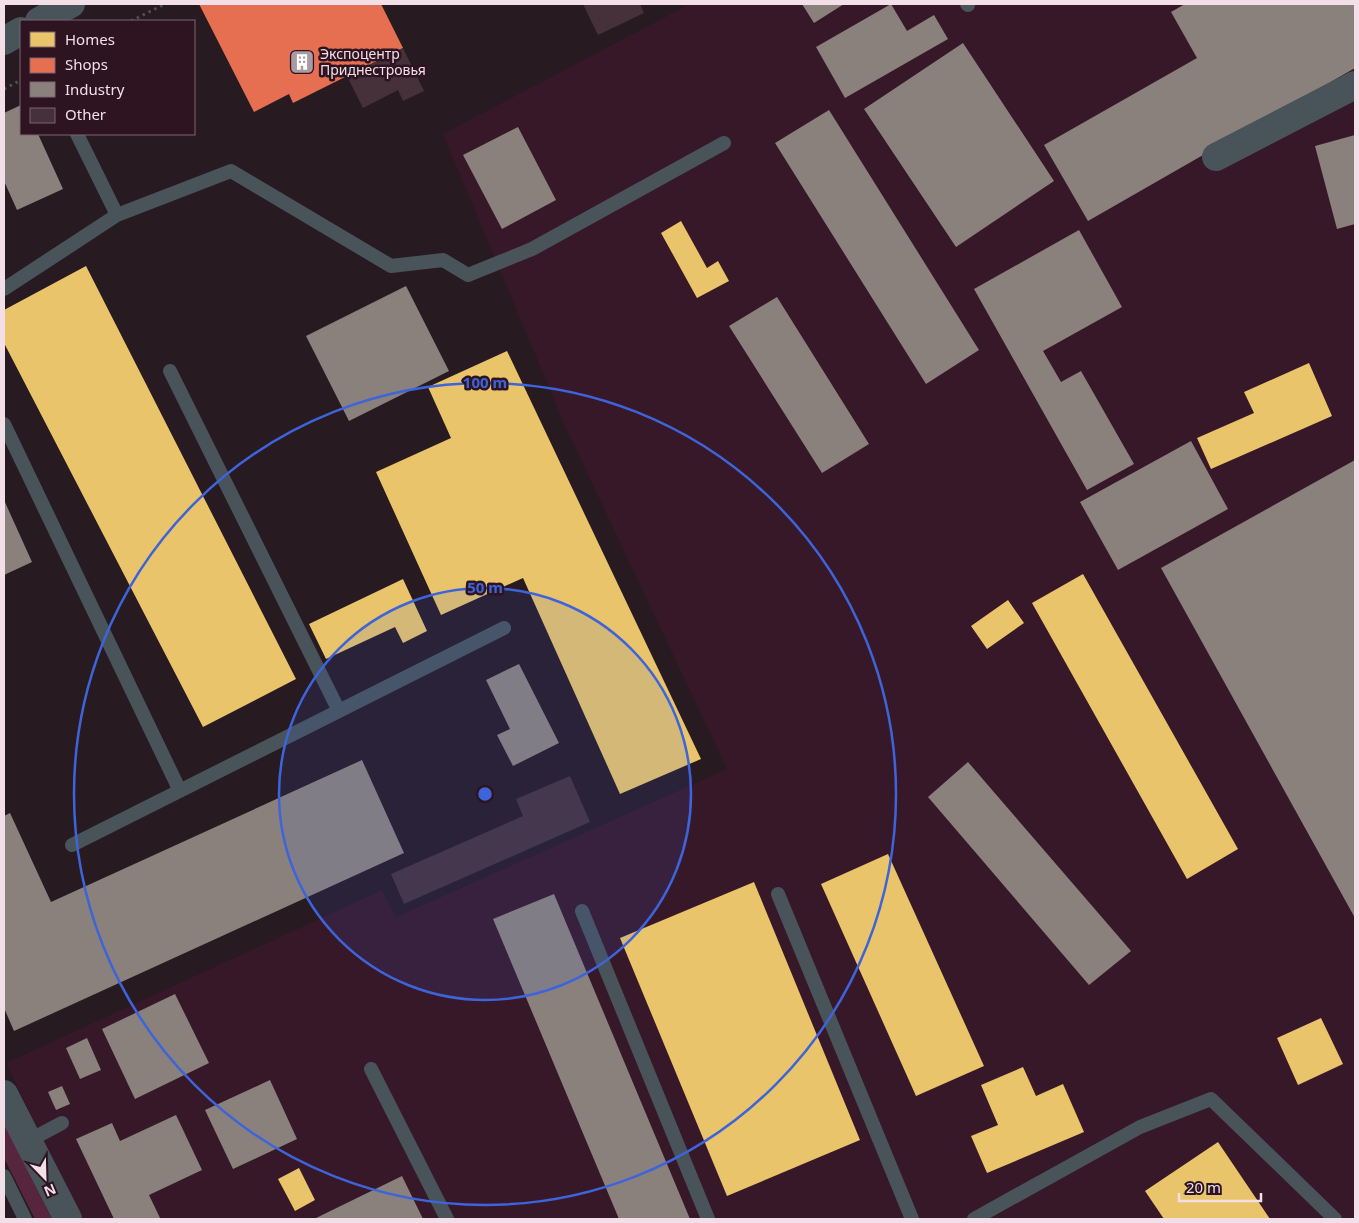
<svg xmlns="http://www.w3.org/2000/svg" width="1359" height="1223" font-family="'Noto Sans',sans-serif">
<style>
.built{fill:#371828}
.green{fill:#58253f}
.homes{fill:#e9c46a}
.shops{fill:#e76f51}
.industry{fill:#8a817c}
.building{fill:#46313b}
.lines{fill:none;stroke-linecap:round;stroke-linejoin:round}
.path{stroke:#4a5055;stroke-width:3;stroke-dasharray:2.5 4;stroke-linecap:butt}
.service{stroke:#48545a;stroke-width:14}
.minor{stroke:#48545a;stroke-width:28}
.tertiary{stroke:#48545a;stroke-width:28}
.ring{fill:none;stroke:#3d64da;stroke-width:2.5}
.labels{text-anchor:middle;stroke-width:5;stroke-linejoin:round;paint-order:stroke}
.poi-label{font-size:14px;fill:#f2dfe7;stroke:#2e1421;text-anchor:start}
.centre{fill:#3d64da;stroke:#2e1421;stroke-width:2.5}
.ring-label{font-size:15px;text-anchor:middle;font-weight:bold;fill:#3d64da;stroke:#2e1421;stroke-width:5;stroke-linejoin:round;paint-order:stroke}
</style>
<rect width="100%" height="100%" fill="#281a21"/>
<path class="built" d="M690,4h665v1215h-1274l-75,-156 376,-173 14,27 331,-148 -161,-341 -123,-294z"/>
<path class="green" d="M4,1123l48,96h-17l-31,-61z"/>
<path class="homes" d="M681,221l26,47 11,-7 11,20 -32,17 -36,-65z
M86,266l210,413 -93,48 -199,-384v-33z
M507,351l194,408 -81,35 -97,-216 -82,37 -65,-143 75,-34 -23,-51z
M1309,363l23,53 -121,53 -14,-31 57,-25 -10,-21z
M1083,574l155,275 -51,30 -155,-276z
M403,579l24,52 -24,12 -8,-16 -69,32 -17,-35z
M1008,600l16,23 -37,26 -16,-23z
M888,854l96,212 -68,30 -95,-212z
M754,882l106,258 -133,56 -107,-258z
M1321,1018l22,46 -45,21 -21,-47z
M1023,1067l13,29 27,-12 21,48 -97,41 -16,-37 27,-11 -17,-40z
M1218,1142l52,77h-106l-19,-28z
M299,1168l16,32 -20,11 -17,-32z"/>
<path class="shops" d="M199,4h182l22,44 -110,55 -4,-9 -35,18z"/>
<path class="industry" d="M802,4h42l-30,19z
M891,4l16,27 27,-16 14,24 -103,59 -29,-51z
M1185,4h170v64l-267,153 -44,-76 153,-87 -26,-46z
M963,43l91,138 -98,66 -92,-138z
M21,105v29h17l25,55 -46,21 -13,-29v-68z
M829,110l150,240 -53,34 -151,-241z
M518,127l38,73 -54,29 -39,-74z
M1355,135v89l-18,5 -22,-83z
M1079,230l43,77 -79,44 18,31 20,-11 53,93 -47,26 -113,-201z
M406,286l43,85 -100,50 -43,-85z
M777,297l92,147 -47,29 -93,-147z
M1191,441l37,68 -110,61 -38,-68z
M1355,460v458l-194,-350z
M4,500l28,62 -28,13z
M519,664l40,79 -46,23 -16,-31 13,-6 -24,-49z
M362,760l42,93 -390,178 -10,-23v-192l6,-3 41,89z
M968,762l163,189 -42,34 -161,-188z
M554,894l136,325h-71l-126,-300z
M175,994l34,69 -74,36 -33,-70z
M87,1038l14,32 -21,9 -14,-31z
M270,1080l27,59 -64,30 -28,-59z
M62,1086l8,18 -14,6 -8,-18z
M176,1115l26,55 -53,25 11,23 -46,1 -38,-80 36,-16 8,18z
M402,1176l21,43h-109z"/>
<path class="building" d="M583,4h57l4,9 -46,22z
M403,48l21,43 -21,10 -5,-11 -35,18 -16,-32z
M570,776l20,46 -186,82 -13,-30 132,-58 -7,-17z"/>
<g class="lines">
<path class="path" d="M131,21l34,-17
M4,89l17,-9"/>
<path class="service" d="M967,4l1,1
M77,134l40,81
M4,289l113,-74 114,-44 160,95 52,-6 25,15 64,-26 192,-106
M170,371l169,340
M4,424l176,367
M72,845l432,-217
M778,894l134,325
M582,911l126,308
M371,1069l76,150
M28,1141l34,-18
M4,1176l21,43
M974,1219l166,-92 71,-28 124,120"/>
<path class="minor" d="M1216,157l139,-72
M4,1094l64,125"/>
<path class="tertiary" d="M39,21l32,-17
M4,41l17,-10"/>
</g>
<circle cx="485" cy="794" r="206" fill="#3d64da" fill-opacity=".12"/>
<g class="ring">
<circle cx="485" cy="794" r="206"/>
<circle cx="485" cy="794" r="411"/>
</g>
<defs>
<symbol id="building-square" viewBox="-11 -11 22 22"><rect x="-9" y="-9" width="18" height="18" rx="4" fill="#ab9aa2" stroke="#2e1421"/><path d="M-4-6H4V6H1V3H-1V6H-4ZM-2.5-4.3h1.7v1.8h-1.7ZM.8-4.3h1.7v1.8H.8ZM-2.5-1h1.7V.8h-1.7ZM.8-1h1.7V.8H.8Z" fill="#fff"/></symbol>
</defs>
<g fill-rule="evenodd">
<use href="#building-square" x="288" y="48" width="28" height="28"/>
</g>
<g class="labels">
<g class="poi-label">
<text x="320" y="59">Экспоцентр<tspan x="320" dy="16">Приднестровья</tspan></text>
</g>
</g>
<circle cx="485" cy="794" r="8" class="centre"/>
<g class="ring-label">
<text x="485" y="388">100 m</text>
<text x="485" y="593">50 m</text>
</g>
<rect width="1359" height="1223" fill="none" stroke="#f2dfe7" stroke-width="10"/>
<rect x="20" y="20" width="175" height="115" fill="#2e1421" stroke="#7c6570"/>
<rect x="30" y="32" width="25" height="15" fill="#e9c46a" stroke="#7c6570"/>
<text x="65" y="45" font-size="15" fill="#f2dfe7">Homes</text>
<rect x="30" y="58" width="25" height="15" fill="#e76f51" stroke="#7c6570"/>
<text x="65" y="70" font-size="15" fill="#f2dfe7">Shops</text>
<rect x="30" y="82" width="25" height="15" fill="#8a817c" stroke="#7c6570"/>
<text x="65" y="95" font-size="15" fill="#f2dfe7">Industry</text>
<rect x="30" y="108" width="25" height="15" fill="#46313b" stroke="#7c6570"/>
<text x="65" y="120" font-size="15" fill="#f2dfe7">Other</text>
<g transform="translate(45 1178) rotate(157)" stroke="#2e1421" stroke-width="4" paint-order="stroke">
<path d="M0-4L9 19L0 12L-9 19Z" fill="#f2dfe7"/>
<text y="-8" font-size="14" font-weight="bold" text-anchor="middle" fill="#f2dfe7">N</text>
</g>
<path d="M1179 1193v8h82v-8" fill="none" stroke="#f2dfe7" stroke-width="2.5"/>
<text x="1186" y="1193" font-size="15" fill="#f2dfe7" stroke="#2e1421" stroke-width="4" paint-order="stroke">20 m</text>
</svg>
